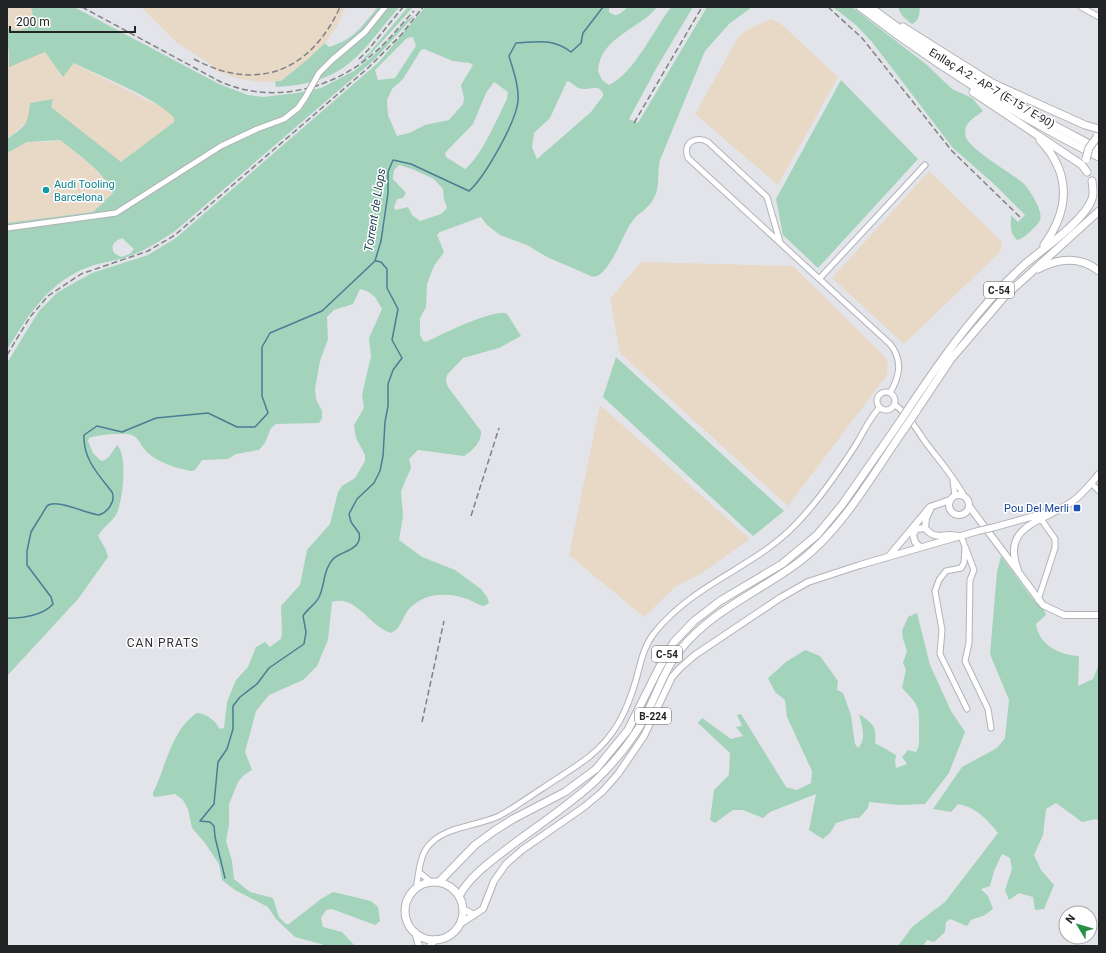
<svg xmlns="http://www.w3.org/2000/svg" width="1106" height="953" font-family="Roboto,sans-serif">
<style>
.industrial{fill:#e8d8c6}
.green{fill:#a3d3ba;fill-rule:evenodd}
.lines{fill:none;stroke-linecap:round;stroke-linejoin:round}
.stream{stroke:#4a7d96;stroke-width:1.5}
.minor-casing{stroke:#b1b3b8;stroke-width:7}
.major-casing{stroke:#b1b3b8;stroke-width:8}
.highway-casing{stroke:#b1b3b8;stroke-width:9}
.minor{stroke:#fff;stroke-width:5}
.major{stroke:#fff;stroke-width:6}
.highway{stroke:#fff;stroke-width:7}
.rail{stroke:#808285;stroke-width:1.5;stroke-dasharray:6 3;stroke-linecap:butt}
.minor-bridge-casing{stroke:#b1b3b8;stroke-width:7;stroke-linecap:butt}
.major-bridge-casing{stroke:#b1b3b8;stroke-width:8;stroke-linecap:butt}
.highway-bridge-casing{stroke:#b1b3b8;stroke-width:9;stroke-linecap:butt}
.minor-bridge{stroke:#fff;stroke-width:5}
.major-bridge{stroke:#fff;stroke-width:6}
.highway-bridge{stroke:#fff;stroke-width:7}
.culture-dot{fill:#0f9aa8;stroke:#fff;stroke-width:1.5}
.transit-dot{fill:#1a4fb4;stroke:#fff;stroke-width:1.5}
.labels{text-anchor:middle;stroke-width:3;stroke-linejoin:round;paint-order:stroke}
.shield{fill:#fff;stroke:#656666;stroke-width:1}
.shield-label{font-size:10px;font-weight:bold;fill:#232425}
.street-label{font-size:11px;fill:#232425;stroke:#fff}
.culture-label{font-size:11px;fill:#0d838f;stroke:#fff;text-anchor:start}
.transit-label{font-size:11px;fill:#164399;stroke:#fff;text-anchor:end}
.water-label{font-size:12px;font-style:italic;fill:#1c3e4e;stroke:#fff}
.neighbourhood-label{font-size:12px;letter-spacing:1px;fill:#303135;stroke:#fff}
</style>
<rect width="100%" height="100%" fill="#e2e4e9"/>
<path class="industrial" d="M7,7h24l3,8 -1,6 -10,9 -8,1 -8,-3z
M141,7h204l-7,18 -13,18 -17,16 -27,22 -22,1 -23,-4 -22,-8 -2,-5 -35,-22z
M771,19l10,5 57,53 -60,108 -83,-71 44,-78 9,-7z
M7,43l3,8 35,1 18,25 10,-14 86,43 11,6 4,6v4l-53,40 -71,-55 3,-7 -46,39z
M60,140l30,24 20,22 3,7 -20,19 -86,11v-70l20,-11h22z
M929,171l71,69 2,5 -2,7 -96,92 -72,-66z
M641,262l152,4 92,91 3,7 -1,11 -99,131 -168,-153 -10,-54z
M600,405l150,134 -51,36 -24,12 -31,30 -75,-62z"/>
<path class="green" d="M31,7h43l145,77 29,11 15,2 34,-4 24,-5 33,-17 19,-15 35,-37 6,-3 -40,44 -199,171c-17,11 -32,21 -51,27 -15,4 -32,6 -47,14 -32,16 -52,48 -70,78v-127l86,-11 20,-19c-10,-22 -34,-38 -53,-53l-33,2 -20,11v-14c18,-13 21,-13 23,-36l23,-4 -2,8 70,55 53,-40v-4c-15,-19 -76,-43 -100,-55l-11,14 -18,-25 -36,15c1,-14 -2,-25 -2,-39 18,6 30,-2 24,-21zM122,238l12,11 -4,5 -9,3 -7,-4c-4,-8 1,-12 8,-15z
M378,7h21c-41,49 -53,76 -123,80l-1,-6h6l27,-22 17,-16 4,4c26,-8 32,-20 49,-40z
M408,7h5l-45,50 -10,7 12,-12z
M425,7h184v5c9,7 12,0 19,-5h29c-17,22 -57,30 -59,64l4,9 7,5c24,-11 44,-53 59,-74l4,-4h21l-36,60 -28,52 9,4 69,-116h45l-23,17 -24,27 -45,109c-3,12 0,25 -5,36 -6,14 -17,16 -24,27 -8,11 -24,59 -40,53l-44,-19 -20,-12 -27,-10 -13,-10 -6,-8 -41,15 -3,3 7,17 -10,14 -7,18 -1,23 -6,11v17l3,6 3,1c12,-6 70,-35 81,-28l14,22 -22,12 -36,10 -16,17 -1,6 2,6 33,44c1,11 -8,19 -17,25l-46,-6 -9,9 2,9 -8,18 -2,6 2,24 -4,24 23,17 33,13 26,19 6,8 2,6 -5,3c-6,-1 -11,-5 -17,-7 -20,-7 -43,-6 -58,10 -6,7 -7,15 -13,21l-5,3c-21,-6 -35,-39 -59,-31l-4,38 -11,26 -14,14 -34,15 -13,16 -11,41 7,18 -8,5 -6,7 -9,22v21l-3,16 6,20 2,18 16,13 23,6 6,19 7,7h3l32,-25 12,-7 38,9 7,6 2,14 -5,4 -43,-16 -6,1 -5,8 2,9 19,5 13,14h-27l-33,-9 -19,-18 -8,-12 -33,-17 -13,-10 -3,-16 -14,-21 -13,-15 -4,-19 -5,-9 -8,-6 -19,3 -3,-1v-3c13,-26 18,-63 44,-80 11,1 17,7 23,16l4,-1 3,-26 9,-22 12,-13 8,-20 9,-5 5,5 11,-8 1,-6 -1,-27 19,-21 7,-35 23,-26 8,-32 4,-6 13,-8 10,-17v-6l-9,-17 -2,-13 10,-17 -2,-13 9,-39 -2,-18 13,-29 -7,-12 -8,-6 -7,-2 -7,15 -19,6 -7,7 1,22 -8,22 -5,28 1,10 6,12v7l-3,5 -43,1 -5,4 -6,15 -6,7 -23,4 -8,5 -26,1 -7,10 -3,1c-14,-2 -36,-9 -46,-20 -5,-5 -7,-13 -14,-16 -5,-3 -38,0 -43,3l-1,3 5,12 7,7 3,1 6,-4 8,-12c11,10 6,57 -1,70 -5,8 -14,13 -18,21l8,14 2,7 -30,42 -71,77v-313l32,-52 19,-19 34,-19 56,-18 28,-17 203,-176zM413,37l3,9 -21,32 -17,2 -3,-10 32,-32zM424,49l29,12 17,2 3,2 -12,20 3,13 -1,6 -14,16 -24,5 -16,8 -12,3 -9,-21 -1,-15 5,-11 11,-10 18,-29zM567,81c5,1 7,5 12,7 10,4 17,-6 24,5v3l-12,16 -54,47 -5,-12 2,-14 16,-15zM494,82l14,10 -1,7c-10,19 -25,57 -42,70l-19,-12 -1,-4 28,-29 13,-31zM399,165l13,4 22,10 9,10 1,10 3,9 -6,6 -21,7 -8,-6 -4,-8 -12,3 -2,-2 3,-9 6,-1 3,-5 -13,-14 1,-9z
M833,7h19l75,58 25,24 20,9 11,13c-8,7 -21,11 -17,27 7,13 43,34 56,44 7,6 22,30 18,38 -2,5 -7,8 -10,12 -4,3 -8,7 -13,8 -8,-7 -6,-15 -6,-25l7,7 7,-7 -31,-31 -41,-36 -81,-106 -16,-17z
M898,7h22c-1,8 0,13 -8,17 -6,-5 -12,-9 -14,-17z
M841,80l77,79 -100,109 -35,-33 -7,-36z
M616,357l168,154 -31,25 -150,-139z
M1001,556l31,42 11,10 3,7 -10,9c3,21 23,31 43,32l-1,30 15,-7 6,-15v157l-3,-2 -14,3 -26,-19 -10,6 -3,26 -9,20 7,15 13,15 -10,24 -9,1 -2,-13 -14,-4 -10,7 -4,-10 7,-21 -2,-11 -8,-4 -8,17 -4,15 -9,3 7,7 5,13 -8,6 -14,5 -4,6 -17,-7 -4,3 -1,10 -11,10 -7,-2 -4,6h-25l14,-19 33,-25 53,-69c-12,-15 -21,-25 -40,-29l-7,8 -18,-3 29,-42 35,-19 8,-10 4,-38 -19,-46 7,-82z
M917,613l13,52 21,46 14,21 -16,41 -24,31 -25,1 -31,-3 -1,6 -9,10h-7l-16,5 -6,10 -7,6 -14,-9 7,-36 -46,18 -7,6 -20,-8h-10l-18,13 -5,-3 4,-30 15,-15 1,-22 -32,-30 4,-5 29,21 12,-3 -7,-9 6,-1 -5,-11 4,-1 45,73 11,3 14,-7 1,-12 -25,-54 -2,-17 -10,-8 -7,-14 18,-16 19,-12 15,6 18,25 -1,9 6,3 8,22 4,29 3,4c9,-9 4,-22 1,-34 14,10 18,12 16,29l21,12 -1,7 1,6 11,-4 -5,-7 6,-7 8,2c4,-7 3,-11 3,-19 0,-25 2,-26 -17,-45l4,-18 -3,-7 4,-12 -4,-12 -1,-8 6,-14z"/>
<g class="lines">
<path class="stream" d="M7,618c14,1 37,-3 46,-14l-2,-7 -24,-32v-14l4,-19 16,-26c9,-8 40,8 52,9 9,-3 17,-14 13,-23 -14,-18 -29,-33 -28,-57l13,-9 25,6 34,-14 52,-5 29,14h18l13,-14 -6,-17v-49l8,-14 52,-22 53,-50 6,-20 7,-48v-21l5,-12 18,4 58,27c16,-14 47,-69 49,-90 1,-16 -5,-31 -9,-45l7,-13c22,-1 36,-5 55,9l10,-9 2,-10 20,-26
M225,878l-10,-41 -1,-11 -4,-4 -10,-1 14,-17 4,-42 9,-13 6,-20v-23l7,-9 17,-13 12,-16 35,-24 2,-12 -3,-16c4,-7 13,-12 16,-19 6,-12 4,-27 14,-38 8,-8 30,-9 26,-26l-8,-11 -2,-8 8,-15 17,-16 6,-12 3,-15 2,-34 3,-16v-22l5,-14 9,-12 -10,-18 6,-31 -11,-21v-19l-6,-7 -5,-1"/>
<defs>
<path id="minor" d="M1081,7l18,10
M319,73l13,-13 33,-28 20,-25
M7,228l109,-15 105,-67 36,-17 27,-10 14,-11 7,-10
M780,242l-13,-45 -59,-55c-12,-7 -26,1 -20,16l202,186c13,16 10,32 0,49
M819,279l106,-114
M877 401a9 9 0 1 1 18 0a9 9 0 1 1-18 0Z
M895,405c13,9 22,25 31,38 13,17 28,34 38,53
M953,481l2,15
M1091,483l8,8
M961,536l13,34 -4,10 -1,63 -4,18 23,48 3,19
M965,547l-1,16 -3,5 -15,3 -7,9 -4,11 7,39 -2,24 27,55
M1038,600l17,-52v-9l-14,-20
M420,873l11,9
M416,889c3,-15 3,-35 15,-46 17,-17 47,-17 68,-27 15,-8 30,-19 44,-28 16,-11 32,-20 47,-32 25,-20 37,-45 46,-76 5,-18 7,-33 19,-48 39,-48 95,-63 136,-103 25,-24 46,-55 64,-83 9,-14 13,-26 25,-39"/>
<path id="major" d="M949 505a10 10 0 1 1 20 0a10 10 0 1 1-20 0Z
M969,506l74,99 21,10h35
M930,510l-4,8 -1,10c12,14 17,4 32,8
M995,527l54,-15
M920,547l-5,-5 -2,-7 3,-6 9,-1
M889,556l41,-49 20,-7
M1018,570c-18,-46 27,-48 55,-69 10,-7 18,-18 26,-27
M463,909l11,6
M460,924l23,-15 11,-28 12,-17 16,-14 62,-43 18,-15 16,-18 26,-38 28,-59 8,-9 15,-13 85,-57 28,-16 52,-17 118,-34
M415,932l4,14
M430,946l6,-7"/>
<path id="highway" d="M860,7c75,58 155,108 239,150
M870,7c73,55 148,101 229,142
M903,27l89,56 93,42 14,4
M973,92l109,73 5,7
M1040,140c31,33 30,69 4,105
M1038,269c21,-11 42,-13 61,2
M909,408c34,-51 70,-102 116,-144 18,-15 59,-43 67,-65 2,-6 1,-12 0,-18
M915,413l36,-54 53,-62 95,-86
M439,882l36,-37 19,-14 19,-12 52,-27 31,-23 32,-39 31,-62 15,-26 20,-21 26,-20 62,-37 35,-29 25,-30 57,-82
M405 911a29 29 0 1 1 58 0a29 29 0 1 1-58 0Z
M459,896c11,-20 31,-34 49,-48 28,-21 58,-41 84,-64 18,-17 35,-37 48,-58 15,-25 22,-54 40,-76 32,-40 79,-58 119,-88 44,-33 75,-90 106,-134"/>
</defs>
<use href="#minor" class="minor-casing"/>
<use href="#major" class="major-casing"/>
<use href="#highway" class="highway-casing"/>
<use href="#minor" class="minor"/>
<use href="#major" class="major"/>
<use href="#highway" class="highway"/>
<path class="rail" d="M82,7l137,74c52,24 113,9 155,-28 15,-12 26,-28 40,-42
M828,7l34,31 90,113 69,67
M194,59c63,34 117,12 146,-52
M359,59l9,-9 35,-43
M634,123l68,-116
M7,355l23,-38 18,-21 33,-22 67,-23 27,-16 193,-167 33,-33 22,-28
M471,516l28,-88
M422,722l22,-101"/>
<defs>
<path id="minor-bridge" d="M305,98l14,-25"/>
<path id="major-bridge" d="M978,531l17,-4"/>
<path id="highway-bridge" d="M1086,159l3,-11 8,-11
M899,423l10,-15
M905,428l10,-15"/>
</defs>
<use href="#minor-bridge" class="minor-bridge-casing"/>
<use href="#major-bridge" class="major-bridge-casing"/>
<use href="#highway-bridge" class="highway-bridge-casing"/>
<use href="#minor-bridge" class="minor-bridge"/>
<use href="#major-bridge" class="major-bridge"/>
<use href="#highway-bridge" class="highway-bridge"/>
</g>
<circle class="culture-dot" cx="46" cy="190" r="4"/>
<rect class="transit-dot" x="1073" y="504" width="8" height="8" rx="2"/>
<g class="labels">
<g class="shield">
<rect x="984" y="282" width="30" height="16" rx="3"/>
<rect x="652" y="646" width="30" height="16" rx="3"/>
<rect x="635" y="708" width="36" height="16" rx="3"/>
</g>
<g class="shield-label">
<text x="999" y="294">C-54</text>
<text x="667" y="658">C-54</text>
<text x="653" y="720">B-224</text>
</g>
<g class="street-label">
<text transform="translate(992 88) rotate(31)" y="4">Enllaç A-2 - AP-7 (E-15 / E-90)</text>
</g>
<g class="culture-label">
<text x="54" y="188">Audi Tooling<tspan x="54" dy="13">Barcelona</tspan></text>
</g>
<g class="transit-label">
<text x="1069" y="512">Pou Del Merli</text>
</g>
<g class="water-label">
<text transform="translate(375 210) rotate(-81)" y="4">Torrent de Llops</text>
</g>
<g class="neighbourhood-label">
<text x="163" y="647">CAN PRATS</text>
</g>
</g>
<rect width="1106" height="953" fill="none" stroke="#232425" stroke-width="16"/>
<g transform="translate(1078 925) rotate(308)"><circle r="19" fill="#ffffff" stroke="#a7a7a8"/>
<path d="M0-3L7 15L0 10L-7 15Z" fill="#269047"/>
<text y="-6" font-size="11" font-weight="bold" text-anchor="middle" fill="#232425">N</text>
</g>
<path d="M10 26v6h125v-6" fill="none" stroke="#232425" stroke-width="2"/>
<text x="16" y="26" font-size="12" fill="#232425" stroke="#ffffff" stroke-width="3" paint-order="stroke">200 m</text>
</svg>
